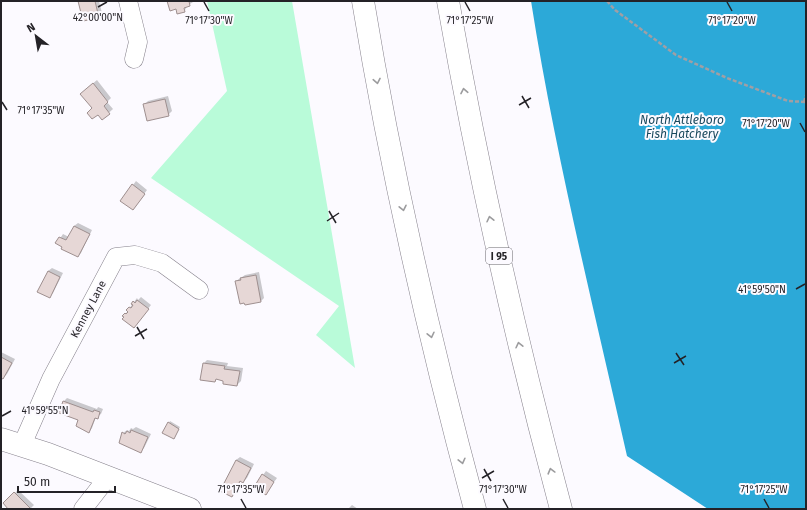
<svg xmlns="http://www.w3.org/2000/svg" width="807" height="510" font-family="'Fira Sans',sans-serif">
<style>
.green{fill:#b9fbd9}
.water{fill:#2ca9d8}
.shadow{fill:#0003}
.building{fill:#e6d7d6;stroke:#9e8f8f}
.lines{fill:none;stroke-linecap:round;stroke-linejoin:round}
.minor-casing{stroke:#85808b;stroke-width:19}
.major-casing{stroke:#85808b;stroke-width:23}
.highway-casing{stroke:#85808b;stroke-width:23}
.path{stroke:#a19fa4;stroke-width:2.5;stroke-dasharray:4 2;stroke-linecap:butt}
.minor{stroke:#fff;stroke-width:18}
.major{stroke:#fff;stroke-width:22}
.highway{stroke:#fff;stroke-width:22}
.oneway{stroke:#9c9c9e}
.ticks{fill:none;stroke:#242227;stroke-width:1.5}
.labels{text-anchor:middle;stroke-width:4;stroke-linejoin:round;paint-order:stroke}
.shield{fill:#fcfaff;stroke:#656368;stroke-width:1}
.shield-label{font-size:10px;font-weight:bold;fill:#242227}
.street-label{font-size:11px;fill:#242227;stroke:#fcfaff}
.water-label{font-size:12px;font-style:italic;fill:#18485d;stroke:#fcfaff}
.ticks-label{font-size:10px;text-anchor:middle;fill:#242227;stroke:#fcfaff;stroke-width:4;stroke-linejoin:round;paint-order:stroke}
</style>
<rect width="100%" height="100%" fill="#fcfaff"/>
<path class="green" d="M207,1h85l63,367 -39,-33 23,-29 -188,-128 76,-87z"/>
<path class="water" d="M531,1h275v508h-98l-81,-53c-34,-151 -72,-302 -96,-455z"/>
<path class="shadow" d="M80,1h19l3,12 -3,4z
M168,1h25v1l-6,4 -2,4 -1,-7v8l-7,-3z
M97,80l14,18 -4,4 6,7 -11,10 -9,-11 -8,-18z
M168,96l4,15 -4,4 -24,-10 4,-4z
M136,181l11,9 -11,15 -3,-20z
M78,223l14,7 -11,23 -3,3 -21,-13 6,-9 6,3 5,-11z
M52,268l11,5 -10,20 -4,4 -11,-5 10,-21z
M259,272l5,26 -3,3 -25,-20 9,-6z
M141,297l10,8 -14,18 -13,-7 10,-14 3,-4 1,2z
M1,352l14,7 -8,15 -4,4 -2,-1z
M207,360l21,3 -1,3 16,2 -2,13 -4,4 -13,-5 -7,-2 -2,3 -11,-18z
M67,398l30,11 1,-2 5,2 -2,5 -5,3 -4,11 -3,4 -25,-31z
M170,421l10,6 -5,9 -6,-13z
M136,427l15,7 -7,14 -4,4 -17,-19 4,-3 2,1 2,-3 2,1z
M240,457l14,7 -7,14 -4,4 -2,-2 -6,12 -3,4 4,-36z
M266,471l11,7 -11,15 -3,-18z
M18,490l16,15 -4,4h-21l-5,-6z
M352,505l6,4h-10z"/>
<path class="building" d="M78,1h17l4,17 -16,3z
M167,1h22l1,5 -6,2 1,4 -8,2 -1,-5 -6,2z
M93,83l15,19 -4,4 6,8 -8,6 -4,-5 -6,4 -5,-6 5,-5 -12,-14z
M165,99l4,17 -22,5 -4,-17z
M132,184l13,10 -12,16 -13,-9z
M74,226l16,8 -12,23 -17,-8 1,-2 -7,-4 4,-6 7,3z
M48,271l12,6 -10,21 -13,-6z
M256,275l5,27 -16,3 -1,-2 -4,1 -5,-23 6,-1 -1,-2z
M137,300l12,9 -15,19 -12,-9 2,-2 -2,-1 3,-3 1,1 2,-2 -2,-2 3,-3 2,1 2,-3 -2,-1 2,-3 2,2z
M1,357l11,6 -9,16 -2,-1z
M203,363l22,3 -1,3 16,2 -3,15 -14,-2v-3l-7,-2 -1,3 -15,-2z
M63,401l30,11 1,-2 6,2 -2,7 -3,-1 -6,15 -13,-7 2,-6 -19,-7z
M168,422l11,7 -5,10 -12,-6z
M131,430l17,7 -7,16 -22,-10 3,-11 3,2 2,-3 3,2z
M236,460l15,8 -8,15 -3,-2 -8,16 -12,-6z
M262,474l12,8 -8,13 -12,-8z
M14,492l17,17h-23l-5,-6z"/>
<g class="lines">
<defs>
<path id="minor" d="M128,1l10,41 -4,17
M22,445l29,-66 65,-122 19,-2 27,8 37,27
M83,509l25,-32"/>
<path id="major" d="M1,439l47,15 142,55"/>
<path id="highway" d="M363,1c28,171 67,341 112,508
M448,1c30,171 68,340 113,508"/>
</defs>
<use href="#minor" class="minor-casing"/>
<use href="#major" class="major-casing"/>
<use href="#highway" class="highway-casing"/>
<path class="path" d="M607,1l8,9 61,45 51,23 61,23 18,1
M804,102l2,-7"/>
<use href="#minor" class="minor"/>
<use href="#major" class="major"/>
<use href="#highway" class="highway"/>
</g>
<defs><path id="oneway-chevron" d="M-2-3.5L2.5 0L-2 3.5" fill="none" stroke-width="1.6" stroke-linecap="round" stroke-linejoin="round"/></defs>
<g class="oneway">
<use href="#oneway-chevron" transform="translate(377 81) rotate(79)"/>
<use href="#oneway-chevron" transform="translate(464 91) rotate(-101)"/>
<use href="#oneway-chevron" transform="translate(403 208) rotate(78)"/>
<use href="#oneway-chevron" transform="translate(490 219) rotate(-103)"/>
<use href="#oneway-chevron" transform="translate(431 335) rotate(77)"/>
<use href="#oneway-chevron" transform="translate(519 345) rotate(-103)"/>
<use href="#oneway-chevron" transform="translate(462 461) rotate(76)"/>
<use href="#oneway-chevron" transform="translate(551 471) rotate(-105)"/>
</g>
<path class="ticks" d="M204,2l5,9M465,2l5,9M727,2l5,9M98,7l9,-5M522,96l7,12M2,102l5,8M519,105l12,-7M800,123l5,9M329,211l7,12M327,221l12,-8M796,289l9,-5M137,327l7,12M135,336l12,-7M676,353l8,12M674,363l12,-7M2,416l9,-5M484,469l7,12M482,478l12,-7M241,499l5,9M503,499l5,9M764,499l5,9"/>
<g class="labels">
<rect class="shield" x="486" y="248" width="26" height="16" rx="3"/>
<g class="shield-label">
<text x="499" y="260">I 95</text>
</g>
<g class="street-label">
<text transform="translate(88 309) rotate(-62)" y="4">Kenney Lane</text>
</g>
<g class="water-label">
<text x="682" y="124">North Attleboro<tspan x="682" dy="14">Fish Hatchery</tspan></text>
</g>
</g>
<g class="ticks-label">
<text x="98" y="21">42°00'00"N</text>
<text x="732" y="24">71°17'20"W</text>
<text x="209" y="24">71°17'30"W</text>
<text x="470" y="24">71°17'25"W</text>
<text x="41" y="114">71°17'35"W</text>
<text x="766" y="127">71°17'20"W</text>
<text x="762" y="293">41°59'50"N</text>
<text x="45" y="414">41°59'55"N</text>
<text x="241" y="493">71°17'35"W</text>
<text x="503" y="493">71°17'30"W</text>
<text x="764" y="493">71°17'25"W</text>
</g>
<rect width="807" height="510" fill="none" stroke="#242227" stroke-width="4"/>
<g transform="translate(36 36) rotate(329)" stroke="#fcfaff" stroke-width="3" paint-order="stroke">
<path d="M0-3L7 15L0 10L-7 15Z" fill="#242227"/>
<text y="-6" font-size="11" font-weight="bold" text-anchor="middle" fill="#242227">N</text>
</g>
<path d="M18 486v6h97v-6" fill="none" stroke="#242227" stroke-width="2"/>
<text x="24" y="486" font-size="12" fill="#242227" stroke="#fcfaff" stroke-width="3" paint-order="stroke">50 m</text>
</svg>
